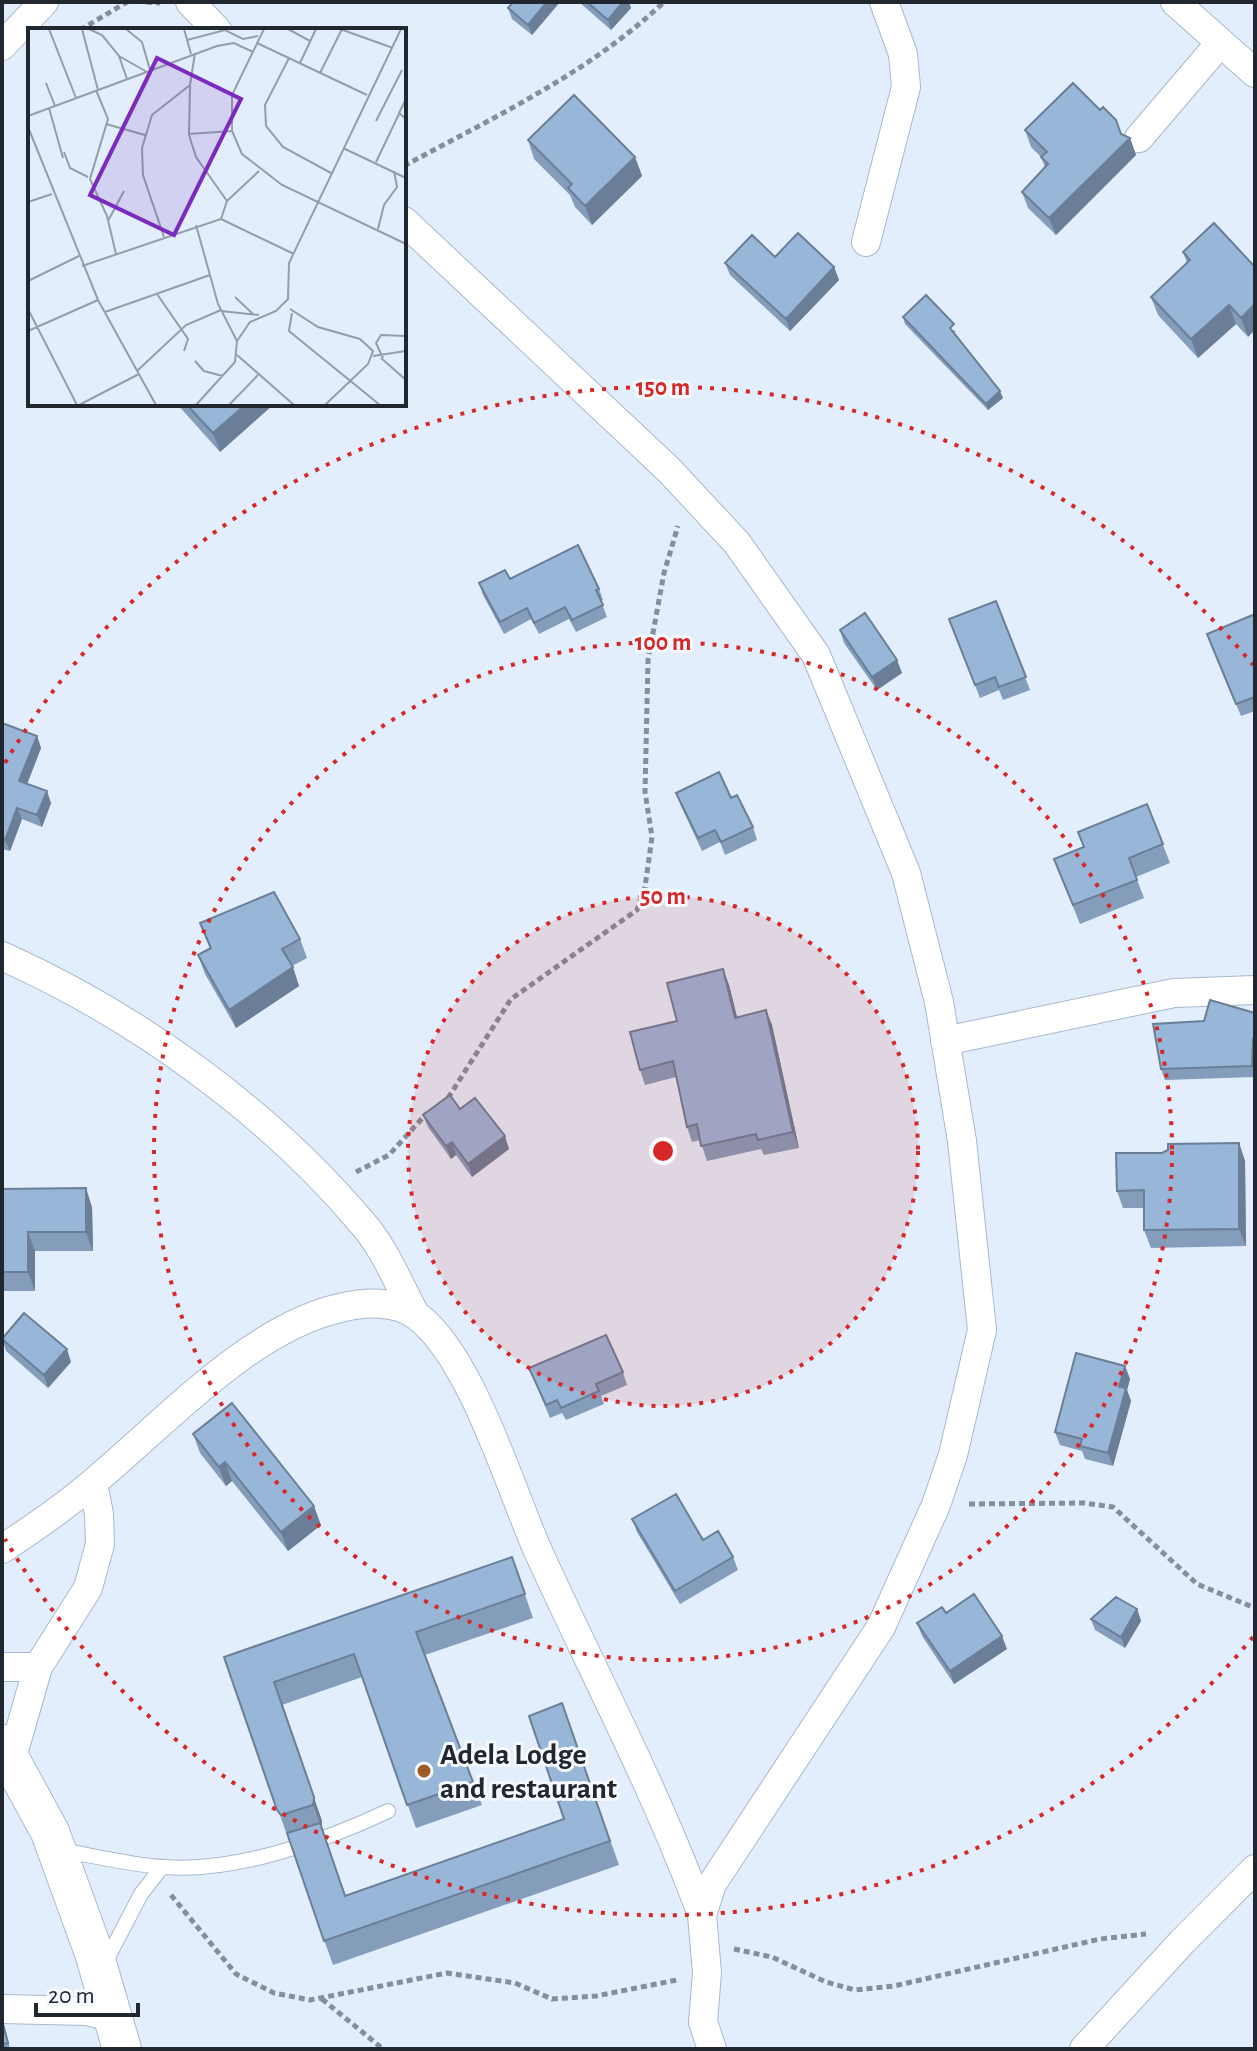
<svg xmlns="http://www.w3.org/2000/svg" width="1257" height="2051" font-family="'Alegreya Sans',sans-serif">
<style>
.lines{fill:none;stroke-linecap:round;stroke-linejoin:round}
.lane-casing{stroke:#a7b9cf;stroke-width:16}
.street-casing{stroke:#a7b9cf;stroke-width:30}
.secondary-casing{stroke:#a7b9cf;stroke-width:40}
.path{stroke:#858e99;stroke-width:5;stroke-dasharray:6 4;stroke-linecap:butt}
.lane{stroke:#fff;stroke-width:14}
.street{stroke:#fff;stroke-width:28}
.secondary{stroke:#fff;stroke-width:38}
.wall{fill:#839dba}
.shaded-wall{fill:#6a7f97}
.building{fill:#98b6d8;stroke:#6a7f97;stroke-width:2}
.ring{fill:none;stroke:#d62828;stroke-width:4;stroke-dasharray:4 8}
.poi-dot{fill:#9a5a24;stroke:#f6faff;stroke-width:3}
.labels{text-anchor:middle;stroke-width:6;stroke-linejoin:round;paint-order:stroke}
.poi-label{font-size:30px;font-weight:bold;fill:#20272f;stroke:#f6faff;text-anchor:start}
.inset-road{fill:none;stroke:#949ea9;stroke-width:2}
.view{fill:#7b2cbf;fill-opacity:0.15;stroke:#7b2cbf;stroke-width:4}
.inset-edge{fill:none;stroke:#20272f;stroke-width:4}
.centre{fill:#d62828;stroke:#f6faff;stroke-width:4}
.ring-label{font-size:24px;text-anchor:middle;font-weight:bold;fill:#d62828;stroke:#f6faff;stroke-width:6;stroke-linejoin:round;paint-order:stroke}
</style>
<rect width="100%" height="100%" fill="#e2eefb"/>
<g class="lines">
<defs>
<path id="lane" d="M61,1850c34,6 69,15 103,17 70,6 161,-26 224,-56
M105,1963l36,-69 21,-27"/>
<path id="street" d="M190,2l27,28
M1175,2l80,71
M2,46l42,-44
M1139,138l81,-95
M404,221l265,249 68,73 79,112 90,218 33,129 23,139 20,189 -29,125 -17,50 -55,122 -169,257 -10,31 5,58 -4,49 9,27
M866,242l40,-155 -3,-33 -19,-52
M2,956c134,60 266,155 361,268 22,25 36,61 52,90
M945,1041l229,-48 81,-3
M2,1549c32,-21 64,-43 93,-68 70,-58 155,-153 245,-173 24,-6 56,-8 77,8 54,40 93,172 121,235 55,121 118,239 164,364
M2,1667h36
M11,1761l27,-94 50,-79 12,-44 -1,-30 -6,-31
M2,2009l85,2 27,7
M1084,2049l98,-107 73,-73"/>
<path id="secondary" d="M2,1744l48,88 44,121 28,96"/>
</defs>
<use href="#lane" class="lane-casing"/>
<use href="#street" class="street-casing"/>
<use href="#secondary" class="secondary-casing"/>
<path class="path" d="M146,2l14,1
M80,30l47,-28
M404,166c90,-49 185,-93 260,-164
M448,1098l63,-99 126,-89 8,-23 7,-50 -7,-45 3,-132 16,-87 14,-47
M356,1172l33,-17 38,-42
M969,1504l115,-1 29,4 84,77 58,24
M171,1895l65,79 38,19 36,7 137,-27 68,10 37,16 44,-3 81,-16
M734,1949l38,8 54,25 29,8 39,-4 206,-47 46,-5
M322,1999l61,50"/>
<use href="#lane" class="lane"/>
<use href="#street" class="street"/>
<use href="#secondary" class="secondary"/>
</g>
<path class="wall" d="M509,2h51l-28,33 -20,-16 -4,-11 3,-3z
M579,2h50l2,6 -20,22z
M1025,130l96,4 9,4 6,17 -80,80 -28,-27 -6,-16 23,-25 -4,-10 -10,-10z
M528,140l107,17 7,19 -50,49 -17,-18 -5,-12 -36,-36z
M1214,223l34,114 -12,-13 -38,34 -40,-43 -7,-18 36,-34 -4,-11z
M775,257l59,10 5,13 -49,51 -60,-56 -5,-12z
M903,317l53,14 -2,2 49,65 -15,12 -83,-86z
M177,404h97l-54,48z
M510,579l89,10 4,11 -2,1 6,16 -31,15 -7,-13 -30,15 -8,-15 -27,15 -21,-39 -4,-12z
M996,601l34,89 -27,10 -4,-10 -19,8 -31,-79z
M1255,614v97l-14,5 -34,-82z
M840,630l57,30 5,13 -25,17 -33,-47z
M2,723l35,13 4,12 -14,36 24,19 -9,24 -20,-8 -12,32 -8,-2z
M676,793l77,34 4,13 -32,15 -5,-13 -18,9 -21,-45z
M1147,804l23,59 -34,14 8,21 -64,26 -26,-65 30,-11z
M200,923l100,16 7,19 -15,8 7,20 -63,42 -31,-54 -7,-19 12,-6z
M723,969l6,16 8,32 29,-7 6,15 27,123 -35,7 -3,-6 -54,12 -7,-21 -8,2 -5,-15 -11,-50 -31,8 -5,-15 37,-49z
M1255,1013v64l-90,3 -4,-11 43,-48z
M460,1109l49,40 -37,28 -16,-22 -5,4 -23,-32 -5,-12z
M1239,1143l6,18 1,85 -95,2 -7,-18v-22h-21l-6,-17 45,-38z
M2,1189l90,18 1,44h-58v40h-33z
M2,1338l69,24 -23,26 -42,-37z
M1125,1366l5,13 -3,11 4,11 -18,65 -28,-7 -3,-8 -22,-6 -5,-13z
M529,1368l94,4 4,13 -26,11 3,8 -38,16 -4,-7 -12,5z
M193,1434l128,91 -33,26 -56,-70 -6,5 -26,-33z
M632,1519l71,21 30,17 5,13 -58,34 -43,-72z
M512,1557l21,61 -108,37 57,150 -66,23 -54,-151 -80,28 40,116 -1,7 25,68 218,-77 -2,-116 57,162 -286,100 -109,-308z
M1137,1609l4,12 -16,27 -30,-18 -4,-11z
M946,1613l61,36 -53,35 -32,-48 -5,-13z
M2,2020l3,7 5,22h-8z"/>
<path class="shaded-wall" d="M547,2h13l-28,33 -4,-10z
M623,2h6l2,6 -20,22 -3,-10z
M1130,138l6,17 -80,80 -7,-17z
M635,157l7,19 -50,49 -7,-19z
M834,267l5,13 -49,51 -4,-12z
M1255,304v26l-7,7 -7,-19z
M1229,305l7,19 -38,34 -7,-19z
M1000,391l3,7 -15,12 -2,-6z
M246,404h28l-54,48 -7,-19z
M897,660l5,13 -25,17 -5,-13z
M37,736l4,12 -17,44 -5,-11z
M47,791l4,12 -9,24 -5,-12z
M17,808l5,11 -12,32 -5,-11z
M293,967l6,19 -63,42 -7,-18z
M723,969l6,16 12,48 -6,-15z
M766,1010l6,15 27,123 -6,-16z
M1253,1039l2,5v30l-3,-8z
M505,1136l4,13 -37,28 -4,-13z
M452,1142l4,13 -5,4 -5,-13z
M1239,1143l6,18 1,85 -7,-17z
M86,1188l6,19 1,44 -7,-19z
M28,1232l7,19v40l-7,-19z
M67,1349l4,13 -23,26 -4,-13z
M1125,1366l5,13 -3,11 4,11 -18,65 -5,-13 11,-66z
M225,1462l7,19 -6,5 -7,-19z
M314,1506l7,19 -33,26 -7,-19z
M1137,1609l4,12 -16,27 -4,-11z
M1002,1636l5,13 -53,35 -4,-13z
M282,1705l40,116v7l-9,-23z"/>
<path class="building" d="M513,2h34l-19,23 -20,-17z
M587,2h36l-15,18z
M1073,83l27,27 3,-3 13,13 5,14 9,4 -81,80 -27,-26 26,-28 -7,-7 6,-5 -22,-22z
M574,95l61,62 -50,49 -17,-18 4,-4 -44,-44z
M1214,223l41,44v37l-14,14 -12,-13 -38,34 -40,-42 39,-37 -7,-8z
M798,233l36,34 -48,52 -61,-56 27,-28 23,22z
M926,295l28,29 -4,4 50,63 -14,13 -83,-87z
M186,404h60l-33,29z
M578,545l21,44 -3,1 7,15 -31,15 -7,-13 -31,16 -7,-15 -27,14 -21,-39 26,-13 5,9z
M996,601l30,76 -27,10 -4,-10 -20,8 -26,-66z
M865,613l32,47 -25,17 -32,-47z
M1255,614v83l-19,7 -29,-70z
M2,723l35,13 -18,45 28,10 -10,24 -20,-7 -12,32 -3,-1z
M719,772l12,26 6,-3 16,32 -32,15 -6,-12 -17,8 -22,-45z
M1147,804l16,40 -34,14 8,22 -64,25 -19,-46 30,-12 -6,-15z
M274,892l26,47 -18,10 11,18 -64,43 -31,-55 13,-7 -11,-25z
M723,969l12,49 31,-8 27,122 -35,8 -2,-6 -55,12 -4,-22 -10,3 -14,-66 -33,9 -10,-38 47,-11 -10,-38z
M1210,1000l45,13v26h-2l-1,27 -91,3 -8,-45 51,-3z
M450,1095l10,14 15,-11 30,38 -37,28 -16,-22 -6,4 -23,-31z
M1239,1143v86l-95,1v-40l-27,1 -1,-38h46l6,-3v-6z
M86,1188v44h-58v40h-26v-83z
M24,1313l43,36 -23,26 -42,-36z
M606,1335l17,37 -27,12 3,7 -38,17 -4,-8 -11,5 -17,-37z
M1076,1353l49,13 -6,21 7,1 -18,65 -28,-7 2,-7 -27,-7z
M232,1403l82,103 -33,26 -56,-70 -6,5 -26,-33z
M676,1494l27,46 15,-9 15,26 -58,34 -43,-72z
M512,1557l13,37 -109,38 57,150 -66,23 -53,-151 -80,28 40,115 -1,8 -32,10 -4,-5 -53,-153z
M974,1594l28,42 -52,35 -33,-48 25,-16 4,6z
M1116,1597l21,12 -16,28 -30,-18z
M562,1703l48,138 -286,100 -37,-108 33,-10 25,73 219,-77 -35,-103z
M2,2021l6,22 -6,1z"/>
<circle cx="663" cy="1151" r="255" fill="#d62828" fill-opacity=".12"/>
<g class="ring">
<circle cx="663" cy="1151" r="255"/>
<circle cx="663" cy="1151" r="509"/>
<path d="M1253 1637A764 764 0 0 1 5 1539M5 763A764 764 0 0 1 1253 665"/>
</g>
<circle class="poi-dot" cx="424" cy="1771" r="8"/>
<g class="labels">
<g class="poi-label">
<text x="440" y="1764">Adela Lodge<tspan x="440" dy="34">and restaurant</tspan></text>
</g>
</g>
<g transform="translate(28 28)">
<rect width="378" height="378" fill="#e2eefb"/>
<path class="inset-road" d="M21,1l27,69M54,1l16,61M61,1l13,6 17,21 28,16M98,1l16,13 8,28M156,1l7,25M236,1l-32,66v36l10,23 40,31 124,59M260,1l22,12M312,1l53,19M159,12l38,-10 18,9 15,-3M229,15l110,52M91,28l8,23M261,30l-24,47 1,21 17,21 48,26M272,35l16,-34M292,45l22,-44M18,55l9,23M162,57l-1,49 43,-3M68,62l12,29 -18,60 17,37 9,38M378,71l-7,14 7,6M21,80l14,50M0,88l189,-70 17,-3 19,9M348,93l26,-51M78,96l39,11M0,99l70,173 58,105M161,107l7,22 31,44M315,120l63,30M36,124l6,16 18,9M348,134l23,-48M0,174l24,-8M193,191l73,35M80,193l16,-30M168,197l22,79 19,37M350,201l6,-24 13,-18 -3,-16M136,209l-21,-62 -1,-27 10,-33 38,-30 5,-32M54,238l139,-47 6,-18 32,-30M0,253l51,-25M129,266l31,45 -4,12M207,269l18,17M0,281l49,96M262,281l28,18 42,12 13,12 -5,13 -43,41M193,283l38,4M77,284l105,-37M264,285l-3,18 91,74M0,303l70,-31M209,327l57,50M345,328l33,-5M353,330l25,22M355,330l-7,-15 5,-8 25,1M167,333l9,10 19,5M109,343l49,-46 35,-15M51,377l60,-31M168,377l39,-43 2,-21 13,-19 26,-11 12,-12 1,-36 112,-234M201,377l29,-30"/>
<path class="view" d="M129,30l84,41 -67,136 -84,-40z"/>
<rect width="378" height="378" class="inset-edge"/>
</g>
<circle cx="663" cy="1151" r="12" class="centre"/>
<g class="ring-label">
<text x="663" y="395">150 m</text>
<text x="663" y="650">100 m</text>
<text x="663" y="904">50 m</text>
</g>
<rect width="1257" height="2051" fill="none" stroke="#20272f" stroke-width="8"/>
<path d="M36 2003v12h102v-12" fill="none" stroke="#20272f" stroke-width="4"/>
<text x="48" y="2003" font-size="24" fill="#20272f" stroke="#f6faff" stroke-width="6" paint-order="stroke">20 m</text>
</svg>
